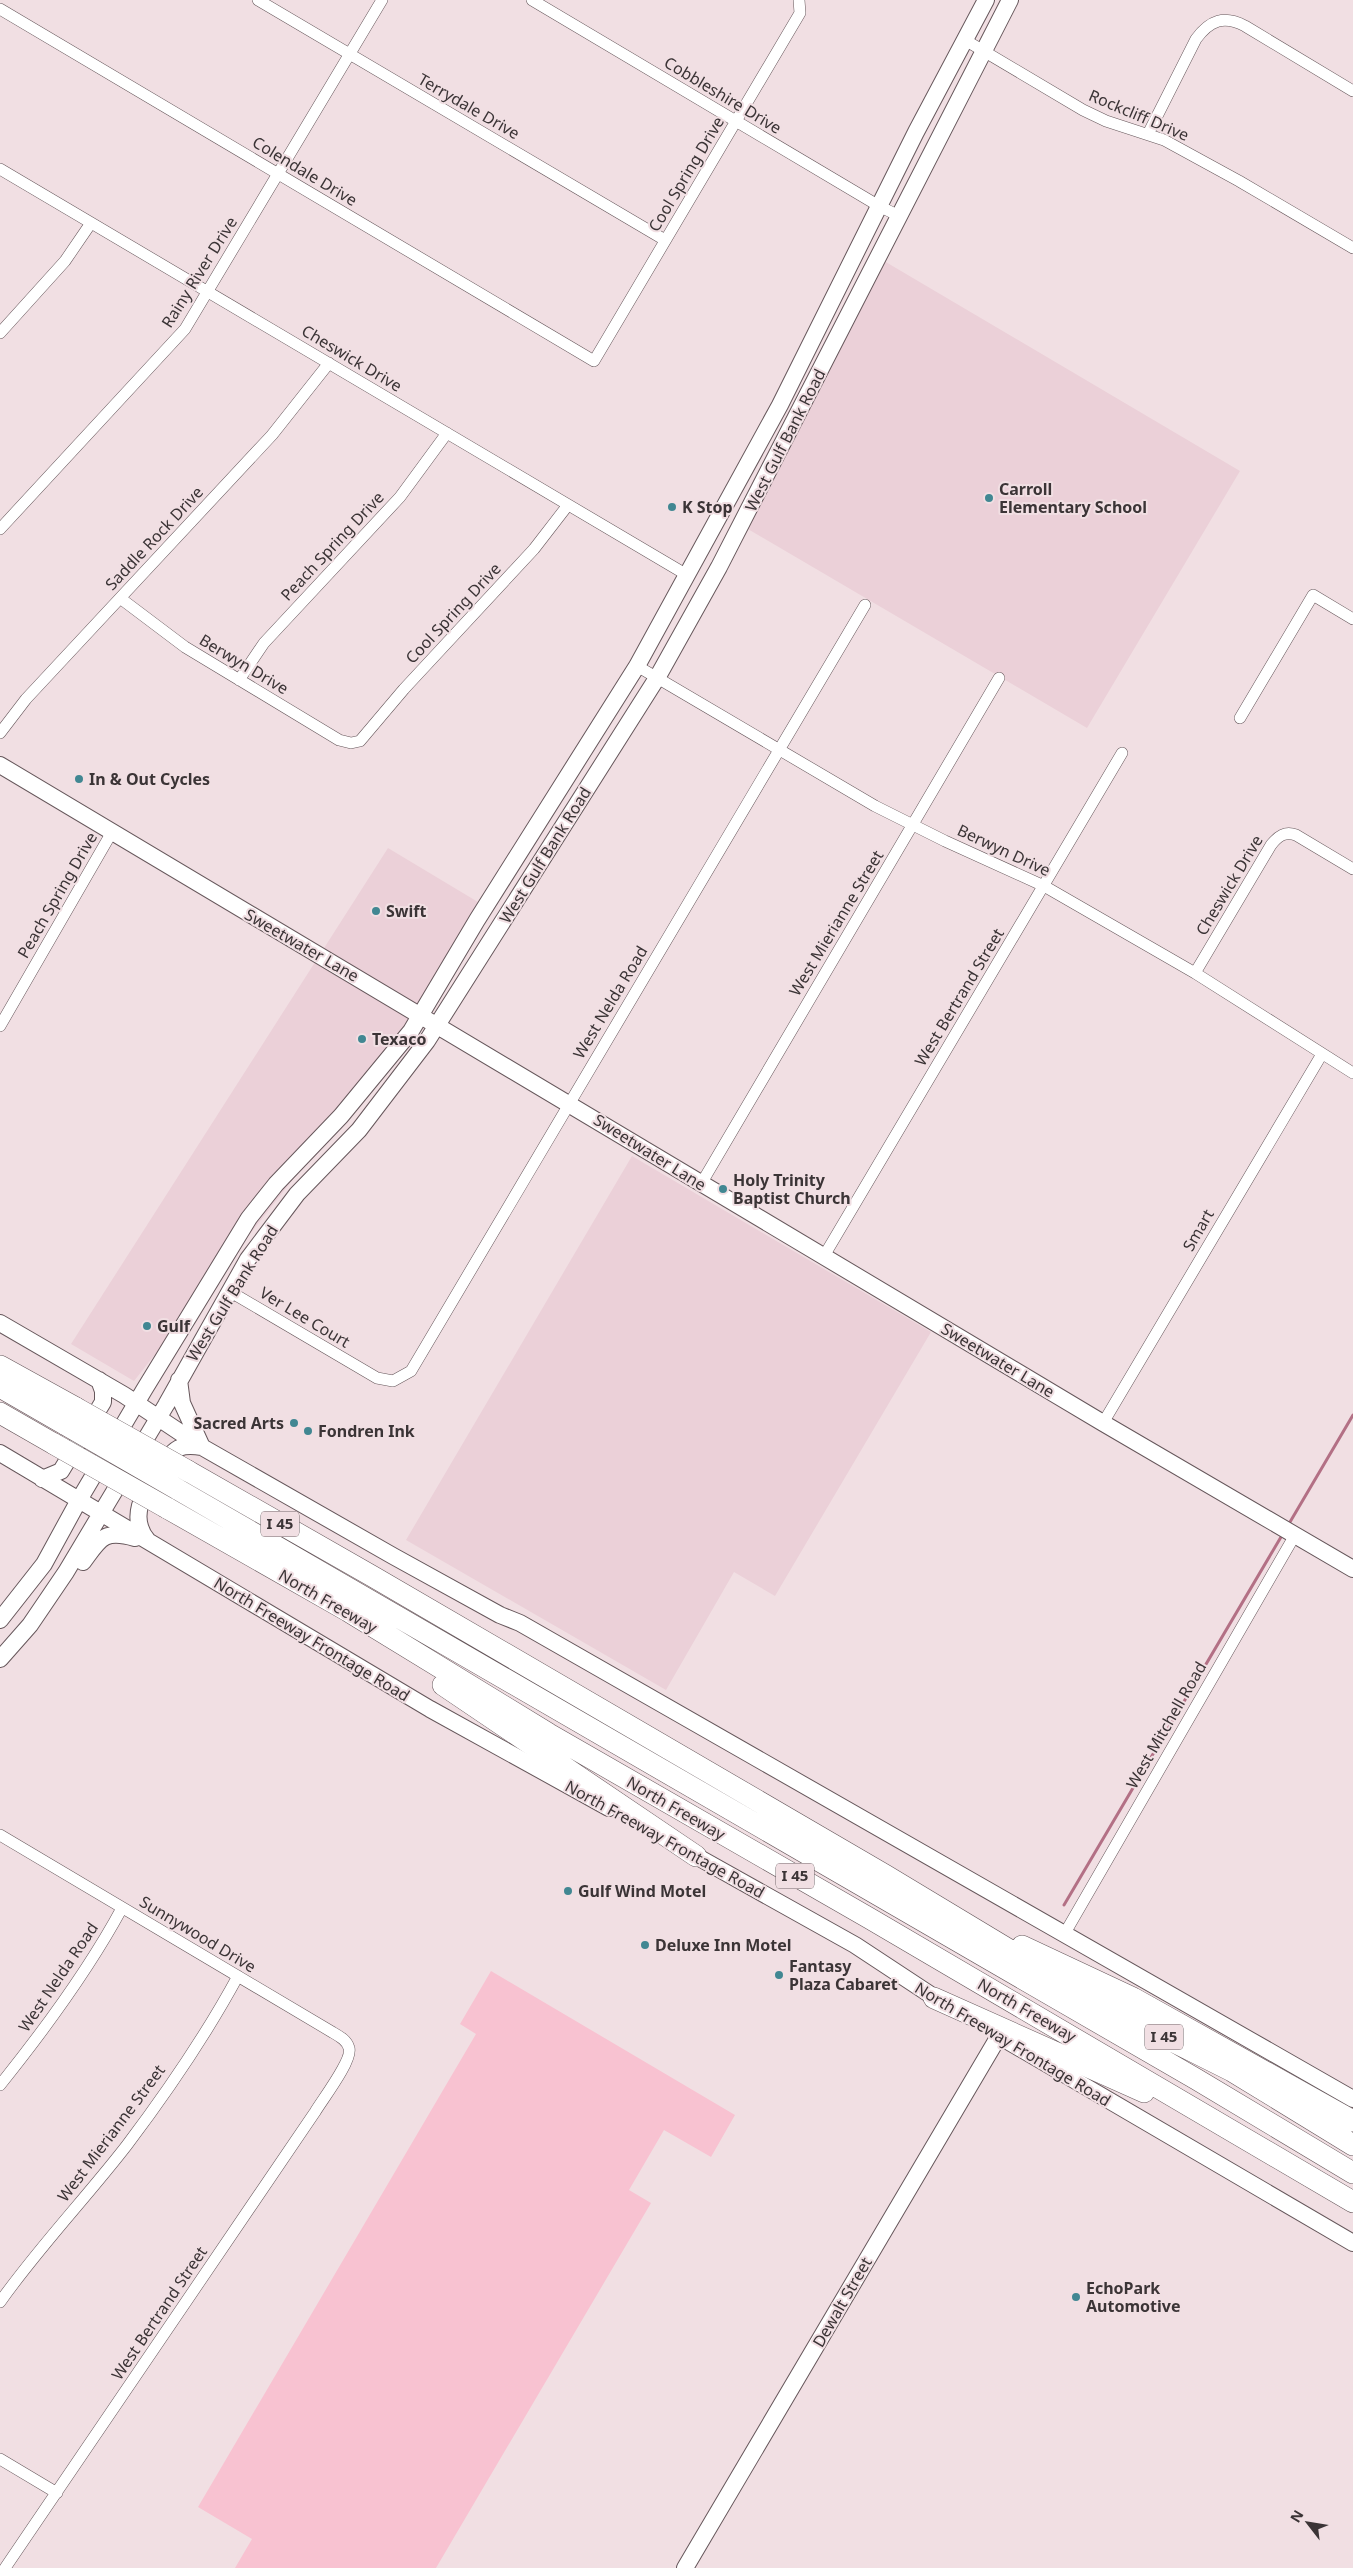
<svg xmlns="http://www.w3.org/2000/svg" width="1353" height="2568" font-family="'Noto Sans',sans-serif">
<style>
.built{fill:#ebd0d8}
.green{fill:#f8c2d1}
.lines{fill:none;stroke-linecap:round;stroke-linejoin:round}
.stream{stroke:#b37085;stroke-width:3}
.street-casing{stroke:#66575b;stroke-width:12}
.secondary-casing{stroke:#66575b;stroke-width:18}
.highway-casing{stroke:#66575b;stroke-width:22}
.street{stroke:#fff;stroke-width:11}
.secondary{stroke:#fff;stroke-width:16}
.highway{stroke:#fff;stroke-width:21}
.highway-bridge-casing{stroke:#66575b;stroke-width:22;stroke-linecap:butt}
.highway-bridge{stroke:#fff;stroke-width:21}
.poi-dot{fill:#418792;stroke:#f1dfe3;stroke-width:2}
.labels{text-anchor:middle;stroke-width:4;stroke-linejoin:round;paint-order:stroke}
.shield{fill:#f1dfe3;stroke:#72676a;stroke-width:1}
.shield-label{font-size:15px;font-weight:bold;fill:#3b3436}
.street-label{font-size:16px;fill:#3b3436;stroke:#f1dfe3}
.poi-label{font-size:16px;font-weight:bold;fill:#3b3436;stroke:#f1dfe3;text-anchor:start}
</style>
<rect width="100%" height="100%" fill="#f1dfe3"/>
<path class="built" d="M879,258l361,213 -153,257 -346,-203z
M388,848l95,57 -84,140 -265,336 -63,-37z
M632,1156l299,176 -156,264 -41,-24 -68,118 -260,-150z"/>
<path class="green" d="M491,1971l244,144 -24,42 -47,-27 -35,60 22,13 -215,365h-201l17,-29 -54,-32 278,-473 -16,-10z"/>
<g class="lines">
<path class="stream" d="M1290,1522l63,-107
M1064,1905l217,-368"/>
<defs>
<path id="street" d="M258,0l407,240
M532,0l347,206 20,10
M0,9l594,352 206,-348 -1,-13
M965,40l118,70 23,11 58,19 75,41 114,67
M1148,134l48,-95c14,-19 28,-24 49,-13l108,65
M0,169l687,406
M0,333l65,-72 26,-38
M0,529l185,-200 197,-329
M120,598l65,49 154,93 12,3 9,-2 44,-52 130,-140 34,-44
M637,666l238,140 70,35 99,45 151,87 158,100
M239,680l25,-37 136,-146 47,-64
M1240,718l73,-123 40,24
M0,733l26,-34 246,-264 57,-72
M1195,973l76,-128c7,-9 14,-14 25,-10l57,34
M0,1026l112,-194
M701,1184l298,-506
M824,1256l298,-503
M229,1291l148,87 16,3 18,-10 454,-766
M1103,1423l219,-369
M0,1835l332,197c7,4 15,8 17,16 4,12 -27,52 -34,64l-310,456
M1065,1933l230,-398
M0,2085c45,-56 88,-114 122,-177
M0,2302c39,-55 86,-104 127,-157 40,-53 79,-110 111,-169
M0,2459l57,34"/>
<path id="secondary" d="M0,765l1103,658 250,146
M0,1323l124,72 78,52 191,109 107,59 20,8 833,476
M179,1380l3,23 20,44
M0,1453l430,256 179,99
M42,1479l19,-8 42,-69v-11l-4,-11
M148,1541c-20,-23 -5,-48 11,-70 5,-8 11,-18 20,-23 7,-3 16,-2 23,-1
M83,1562c17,-23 20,-33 52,-24
M0,1620l44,-56 35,-64 65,-110 105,-172 27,-34 65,-68 70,-85 66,-111 160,-254 143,-261 136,-273 70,-132
M0,1659l30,-34 36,-53 100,-167 82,-146 49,-65 62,-64 68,-89 230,-363 62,-111 291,-567
M687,1851l168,94 88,58
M999,2036l354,207
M685,2568l314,-532"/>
<path id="highway" d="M0,1366l76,42
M0,1387l66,38
M0,1413l54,31
M188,1471l184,105 513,299 219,132 128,64 121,74
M177,1489l1019,590 157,94
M167,1508l181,103 201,123 320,184 484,284
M443,1685l253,171
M1022,1946l111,52 220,123
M934,1998l210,94"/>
</defs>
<use href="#street" class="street-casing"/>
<use href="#secondary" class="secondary-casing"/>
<use href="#highway" class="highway-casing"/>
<use href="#street" class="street"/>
<use href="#secondary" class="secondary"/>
<use href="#highway" class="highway"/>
<defs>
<path id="highway-bridge" d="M76,1408l112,63
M66,1425l111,64
M54,1444l113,64"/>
</defs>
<use href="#highway-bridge" class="highway-bridge-casing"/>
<use href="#highway-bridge" class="highway-bridge"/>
</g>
<g class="poi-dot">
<circle cx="989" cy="498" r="5"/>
<circle cx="672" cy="507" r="5"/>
<circle cx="79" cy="779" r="5"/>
<circle cx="376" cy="911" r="5"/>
<circle cx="362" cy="1039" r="5"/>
<circle cx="723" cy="1189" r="5"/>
<circle cx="147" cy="1326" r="5"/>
<circle cx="294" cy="1423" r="5"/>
<circle cx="308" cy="1431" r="5"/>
<circle cx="568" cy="1891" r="5"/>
<circle cx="645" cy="1945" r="5"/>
<circle cx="779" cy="1975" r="5"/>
<circle cx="1076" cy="2297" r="5"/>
</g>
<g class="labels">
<g class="shield">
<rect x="261" y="1511.5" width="38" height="25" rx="4"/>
<rect x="776" y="1863.5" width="38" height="25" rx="4"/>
<rect x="1145" y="2024.5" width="38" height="25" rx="4"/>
</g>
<g class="shield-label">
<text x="280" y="1529">I 45</text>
<text x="795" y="1881">I 45</text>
<text x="1164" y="2042">I 45</text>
</g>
<g class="street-label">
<text transform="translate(723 95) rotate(31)" y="6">Cobbleshire Drive</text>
<text transform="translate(469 106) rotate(30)" y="6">Terrydale Drive</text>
<text transform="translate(1139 115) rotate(23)" y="6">Rockcliff Drive</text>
<text transform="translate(305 171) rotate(31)" y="6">Colendale Drive</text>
<text transform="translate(686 174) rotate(-59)" y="6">Cool Spring Drive</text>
<text transform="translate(199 272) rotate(-58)" y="6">Rainy River Drive</text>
<text transform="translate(352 358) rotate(31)" y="6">Cheswick Drive</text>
<text transform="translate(785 440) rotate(-63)" y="6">West Gulf Bank Road</text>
<text transform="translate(154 538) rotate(-47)" y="6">Saddle Rock Drive</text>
<text transform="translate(332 546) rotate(-47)" y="6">Peach Spring Drive</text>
<text transform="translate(453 613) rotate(-47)" y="6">Cool Spring Drive</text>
<text transform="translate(244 664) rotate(31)" y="6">Berwyn Drive</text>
<text transform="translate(1004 850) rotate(25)" y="6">Berwyn Drive</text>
<text transform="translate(545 855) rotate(-58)" y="6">West Gulf Bank Road</text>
<text transform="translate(1229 885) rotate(-59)" y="6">Cheswick Drive</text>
<text transform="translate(57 895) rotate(-60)" y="6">Peach Spring Drive</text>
<text transform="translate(836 923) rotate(-59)" y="6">West Mierianne Street</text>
<text transform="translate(302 945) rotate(30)" y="6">Sweetwater Lane</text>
<text transform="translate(959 997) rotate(-59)" y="6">West Bertrand Street</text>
<text transform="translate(610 1002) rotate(-59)" y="6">West Nelda Road</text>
<text transform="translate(650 1152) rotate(32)" y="6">Sweetwater Lane</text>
<text transform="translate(1198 1230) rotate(-60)" y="6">Smart</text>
<text transform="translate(232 1293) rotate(-58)" y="6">West Gulf Bank Road</text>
<text transform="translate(305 1317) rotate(31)" y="6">Ver Lee Court</text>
<text transform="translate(998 1360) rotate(31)" y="6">Sweetwater Lane</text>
<text transform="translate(328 1601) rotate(30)" y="6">North Freeway</text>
<text transform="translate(312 1639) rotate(31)" y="6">North Freeway Frontage Road</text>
<text transform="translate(1166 1725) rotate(-60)" y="6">West Mitchell Road</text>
<text transform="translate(676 1808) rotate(30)" y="6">North Freeway</text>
<text transform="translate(665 1839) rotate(29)" y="6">North Freeway Frontage Road</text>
<text transform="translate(198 1934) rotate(31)" y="6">Sunnywood Drive</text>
<text transform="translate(58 1977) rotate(-56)" y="6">West Nelda Road</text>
<text transform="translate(1027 2010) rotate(30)" y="6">North Freeway</text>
<text transform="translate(1013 2044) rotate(31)" y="6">North Freeway Frontage Road</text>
<text transform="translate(111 2133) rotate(-53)" y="6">West Mierianne Street</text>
<text transform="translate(842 2302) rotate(-60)" y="6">Dewalt Street</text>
<text transform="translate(159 2313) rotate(-56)" y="6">West Bertrand Street</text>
</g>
<g class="poi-label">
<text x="999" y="495">Carroll<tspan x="999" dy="18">Elementary School</tspan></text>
<text x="682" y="513">K Stop</text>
<text x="89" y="785">In &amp; Out Cycles</text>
<text x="386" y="917">Swift</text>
<text x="372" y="1045">Texaco</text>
<text x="733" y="1186">Holy Trinity<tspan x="733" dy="18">Baptist Church</tspan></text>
<text x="157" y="1332">Gulf</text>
<text x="284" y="1429" text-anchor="end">Sacred Arts</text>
<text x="318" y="1437">Fondren Ink</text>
<text x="578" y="1897">Gulf Wind Motel</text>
<text x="655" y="1951">Deluxe Inn Motel</text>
<text x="789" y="1972">Fantasy<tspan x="789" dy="18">Plaza Cabaret</tspan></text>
<text x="1086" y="2294">EchoPark<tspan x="1086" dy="18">Automotive</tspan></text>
</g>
</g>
<g transform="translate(1308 2523) rotate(301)" stroke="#f1dfe3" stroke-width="4" paint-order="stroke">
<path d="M0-4L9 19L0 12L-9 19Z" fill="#3b3436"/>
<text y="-8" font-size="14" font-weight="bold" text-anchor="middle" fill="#3b3436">N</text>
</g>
</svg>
